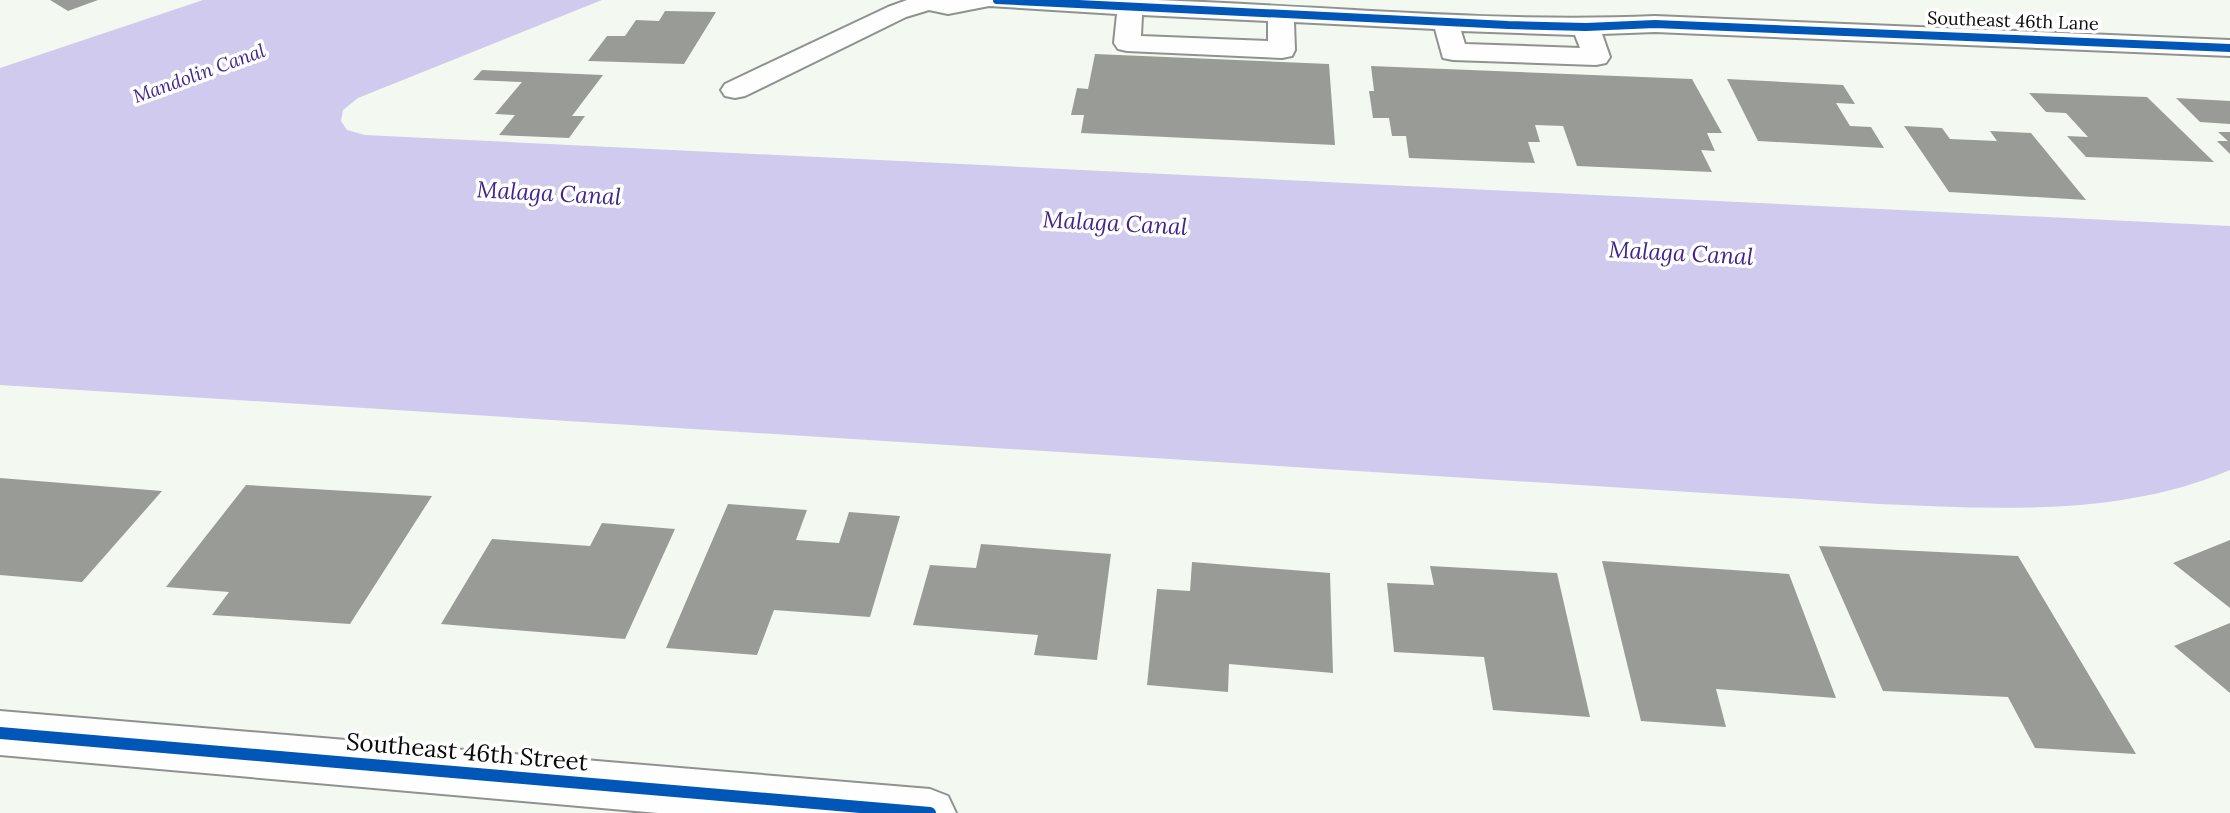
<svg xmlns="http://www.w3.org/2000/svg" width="2230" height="813" font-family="Lora,serif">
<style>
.water{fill:#d1caef}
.building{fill:#999c96}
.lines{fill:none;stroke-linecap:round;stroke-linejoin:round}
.minor-casing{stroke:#8f928e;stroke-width:4}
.minor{fill:#fdfefd;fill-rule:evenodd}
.cycleway-far1-casing{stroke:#fff;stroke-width:11}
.cycleway-casing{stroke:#fff;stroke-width:17}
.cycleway-far1{stroke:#0057b8;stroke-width:8}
.cycleway{stroke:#0057b8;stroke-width:12}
.labels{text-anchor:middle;stroke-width:7;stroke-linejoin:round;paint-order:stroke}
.far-street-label{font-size:18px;fill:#0b0b0b;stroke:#fff}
.far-water-label{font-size:19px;font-style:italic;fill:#42248e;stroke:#fff}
.water-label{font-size:23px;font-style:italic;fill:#42248e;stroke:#fff}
.near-street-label{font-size:24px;fill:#0b0b0b;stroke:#fff}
</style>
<rect width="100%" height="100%" fill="#f3f9f0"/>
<path class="water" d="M203,0h399l-244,98 -15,12 -2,11 6,9 18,5 1865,91v244c-110,47 -235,39 -351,34l-1879,-119v-317z"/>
<path class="building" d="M50,0h48l-30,11z
M665,11l51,1 -32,52 -96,-3 19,-25h18l11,-16 23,1z
M1095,54l234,10 6,81 -254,-12 3,-18h-13l6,-27 11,1z
M1371,66l321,13 30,54h-15l8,18 -14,-1 11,22 -135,-6 -14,-40 -28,-1 5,17h-12l7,21 -126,-5 -3,-22h-14l-3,-18h-16l-4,-27h5z
M482,70l121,5 -31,41h13l-16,22 -70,-3 16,-20 -20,-1 27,-32 -49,-2z
M1727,79l116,6 12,19 -19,-1 14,23 21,1 13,21 -126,-7z
M2029,93l118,4 67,65 -128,-5 -19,-21 21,1 -22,-24 -20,-1z
M2176,98l54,3v23l-30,-2z
M1904,126l38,2 8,11 47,2 -7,-10 41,2 55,67 -137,-8z
M2218,132h12v22l-13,-13h11z
M0,478l162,13 -80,91 -82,-7z
M246,485l186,11 -82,128 -138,-9 17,-23 -63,-5z
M728,504l79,6 -11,30 43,3 10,-31 51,4 -30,101 -96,-7 -17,45 -91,-7z
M602,523l73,6 -50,110 -184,-15 51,-85 98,7z
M2230,540v68l-57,-45z
M981,544l130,10 -14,106 -63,-5 4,-20 -125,-10 17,-60 46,3z
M1819,546l199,10 118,198 -101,-6 -27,-51 -125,-6z
M1602,561l187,13 47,124 -120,-9 10,38 -85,-6z
M1192,562l138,11 3,100 -104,-9 -1,28 -81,-7 10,-96 33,2z
M1430,566l127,7 33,144 -97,-7 -9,-53 -90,-5 -7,-69 47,2z
M2230,623v70l-56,-47z"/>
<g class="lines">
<defs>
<path id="minor" d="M907,0c83,0 167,0 250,0 166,6 332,23 498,16l575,24v16l-575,-24 -53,2 8,23 -4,6 -10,2 -143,-5 -10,-2 -8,-29 -141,-7 1,28 -3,6 -10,2 -155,-7 -9,-2 -4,-6 3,-29 -128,-8 -41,8 -19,-4 -23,7 -161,79 -10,2 -10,-2 -4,-6 4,-6 163,-77zM1142,15l126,6v20l-127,-5zM1461,31l114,4 5,13 -115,-4z
M0,711l930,78 18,7 8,17h-298l-658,-58z"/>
</defs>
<use href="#minor" class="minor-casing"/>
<use href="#minor" class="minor"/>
<defs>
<path id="cycleway-far1" d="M997,0l511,25 78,2 69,-3 575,24"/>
<path id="cycleway" d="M0,733l930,80"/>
</defs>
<use href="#cycleway-far1" class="cycleway-far1-casing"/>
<use href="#cycleway" class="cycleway-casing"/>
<use href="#cycleway-far1" class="cycleway-far1"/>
<use href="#cycleway" class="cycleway"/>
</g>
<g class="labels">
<g class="far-street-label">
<text transform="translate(2013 21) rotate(2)" y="6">Southeast 46th Lane</text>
</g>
<g class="far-water-label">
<text transform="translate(199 73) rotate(-20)" y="7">Mandolin Canal</text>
</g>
<g class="water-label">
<text transform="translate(549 193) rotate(3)" y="8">Malaga Canal</text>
<text transform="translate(1115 223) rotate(3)" y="8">Malaga Canal</text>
<text transform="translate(1681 253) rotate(3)" y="8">Malaga Canal</text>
</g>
<g class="near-street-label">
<text transform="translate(467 752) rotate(5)" y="8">Southeast 46th Street</text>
</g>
</g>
</svg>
